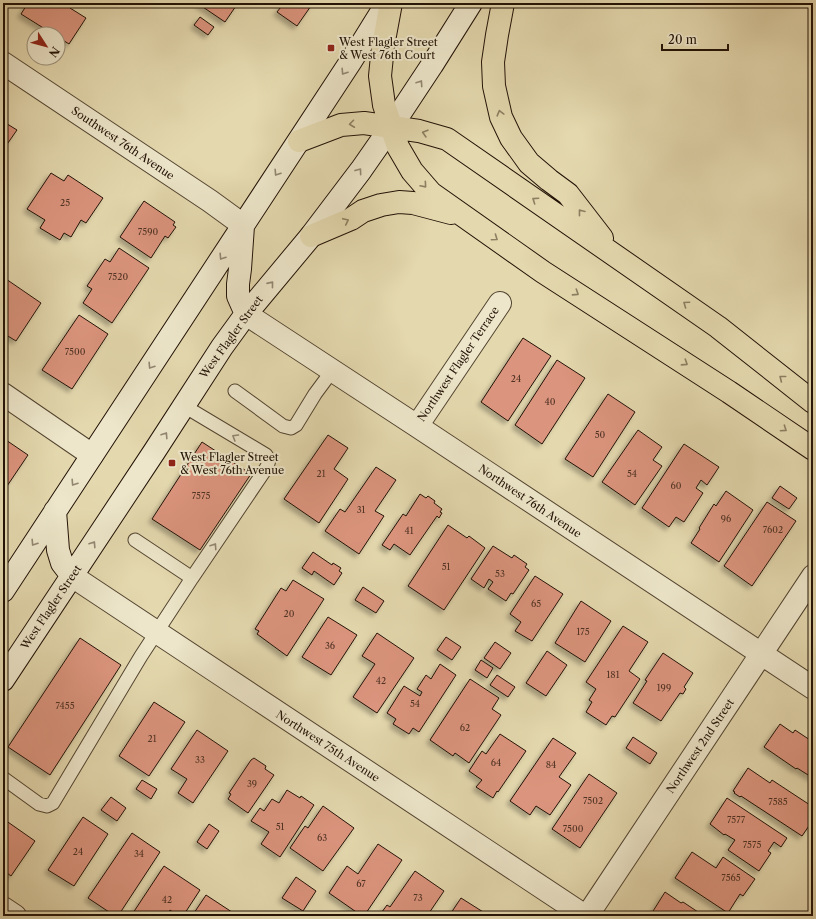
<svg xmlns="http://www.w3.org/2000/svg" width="816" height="919" font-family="'Libre Caslon Text',serif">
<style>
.building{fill:#db947d;stroke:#221206;filter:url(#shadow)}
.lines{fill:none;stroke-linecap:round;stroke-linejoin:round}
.lane-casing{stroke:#524430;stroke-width:15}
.street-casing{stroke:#524430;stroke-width:24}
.secondary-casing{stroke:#221206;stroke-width:24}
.highway-casing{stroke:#221206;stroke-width:24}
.lane{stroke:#ede6ca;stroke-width:13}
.street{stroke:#ede6ca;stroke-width:22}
.secondary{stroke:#ede6ca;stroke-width:22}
.highway{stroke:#e4d8ae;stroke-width:22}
.oneway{stroke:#928772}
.oneway2{stroke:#8d7f62}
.poi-dot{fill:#8f2418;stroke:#ede6ca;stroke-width:1.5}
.labels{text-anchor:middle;stroke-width:4;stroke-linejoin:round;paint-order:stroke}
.number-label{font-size:9px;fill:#503224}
.poi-label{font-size:11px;fill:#221206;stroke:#ede6ca;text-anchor:start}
.street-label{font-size:11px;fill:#221206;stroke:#ede6ca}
</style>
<defs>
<filter id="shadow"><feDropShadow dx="-3.5" dy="3.5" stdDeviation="2" flood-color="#0004"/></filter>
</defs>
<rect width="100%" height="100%" fill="#e4d8ae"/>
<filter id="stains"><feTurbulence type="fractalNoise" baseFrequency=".005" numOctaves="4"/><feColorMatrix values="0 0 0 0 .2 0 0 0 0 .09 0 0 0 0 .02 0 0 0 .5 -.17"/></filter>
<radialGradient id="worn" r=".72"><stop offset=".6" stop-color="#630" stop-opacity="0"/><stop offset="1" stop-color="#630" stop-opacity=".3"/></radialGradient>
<path class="building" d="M28,3h46l-4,5 16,10 -17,26 -11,-7v-3h-5l-32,-20z
M197,3h41l-13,19z
M284,3h29l-16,23 -20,-14z
M200,17l14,10 -6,8 -14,-10z
M4,122l13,8 -14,20v-26z
M51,173l13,8 4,-6 35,23 -17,25 -5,-3 -10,17 -7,-4 -4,7 -20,-12 5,-8 -18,-11z
M144,201l31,21 -2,3 3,2 -8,11 -3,-2 -14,22 -31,-21z
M119,248l30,20 -37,55 -29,-20 9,-14 -5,-3 18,-27 5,3z
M6,279l35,24 -25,38 -13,-8v-49z
M79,315l29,19 -36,55 -30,-19z
M523,338l28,18 -43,65 -27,-19z
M557,360l28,18 -43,66 -27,-19z
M608,394l27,18 -42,65 -28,-18z
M638,430l24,17 -9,13 9,6 -27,39 -33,-23z
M328,435l20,13 -14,21 14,10 -29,44 -35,-24z
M3,438l25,17 -25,37z
M202,442l49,32 -51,76 -48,-31z
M684,444l35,23 -12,18 -6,-5 -5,8 7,5 -19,29 -8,-5 -7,10 -27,-19z
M376,467l20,13 -21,31 9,5 -25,38 -34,-23 15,-22 5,3z
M780,486l17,12 -8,11 -17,-11z
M726,491l27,19 -34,52 -28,-19 9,-14 -1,-1 15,-24 2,2z
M420,494l6,4 2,-2 7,5 -1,2 8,6 -2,3 2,1 -3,5 -2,-2 -27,39 -16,-11 -4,6 -8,-5 21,-31 3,2z
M767,502l29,19 -44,65 -28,-20z
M448,525l19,13 2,-2 16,12 -41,62 -36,-24z
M493,546l19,12 2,-3 13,9 -2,3 4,3 -16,24 -2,-1 -5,8 -18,-12 5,-7 -4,-3 -5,9 -13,-9z
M313,552l19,13 1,-2 8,5 -2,3 3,2 -8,12 -20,-14 -2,4 -10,-7z
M535,576l28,18 -31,47 -17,-10 6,-9 -11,-8z
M293,580l31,19 -37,57 -30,-22 2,-3 -4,-2 26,-41 5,3z
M363,587l21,14 -8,12 -21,-13z
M581,601l30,20 -26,41 -30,-19z
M328,617l29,18 -26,40 -29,-18z
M623,626l25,16 -19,29 11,8 -25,38 -3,-1 -6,9 -20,-13 6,-10 -3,-2 7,-11 -10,-7z
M377,633l37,25 -37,55 -24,-16 22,-33 -13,-8z
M446,637l15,10 -9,13 -15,-10z
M80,638l41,27 -71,110 -42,-28z
M495,642l16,11 -11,16 -16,-11z
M547,651l20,14 -21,31 -20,-13z
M663,653l30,20 -9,14 2,2 -3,5 -3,-1 -19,28 -28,-18 14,-22 -2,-1z
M481,660l12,8 -6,10 -12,-8z
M440,664l16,11 -37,57 -6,-4 -4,6 -16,-10 3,-5 -9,-6 17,-27 16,10 2,-4 -5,-3 9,-14 5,4z
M497,675l18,12 -7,10 -18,-12z
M470,679l29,19 -7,11 9,6 -32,48 -14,-10 -2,3 -23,-16z
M154,702l31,20 -36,54 -30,-20z
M780,724l13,9 2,-3 18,12v36l-16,-10 -1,1 -32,-22z
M197,730l31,21 -35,52 -15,-10 9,-14 -16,-10z
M500,734l26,17 -28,41 -1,-1 -4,7 -17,-11 6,-7 -13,-9 13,-20 4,3z
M633,737l24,16 -7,11 -24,-16z
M553,738l23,15 -17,24 12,8 -21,30 -14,-9 -6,9 -20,-14z
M254,758l12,8 -1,3 9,6 -26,38 -20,-14 3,-5 -2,-1 22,-33z
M748,768l22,15 2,-3 41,27v13l-11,16 -61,-40 -1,1 -6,-4 1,-1 -2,-1z
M589,774l28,19 -37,55 -28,-19z
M142,780l15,9 -6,10 -15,-10z
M287,790l13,8 1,-2 13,9 -34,52 -19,-13 8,-12 -18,-11 9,-13 4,3 8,-12 7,4z
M111,797l15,11 -9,13 -16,-11z
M727,798l60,40 -6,9 -7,-5 -6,9 3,2 -12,18 -31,-21 7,-10 -10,-6 -1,1 -14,-11z
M323,806l31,22 -31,43 -33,-23 15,-22 3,2z
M83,817l25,17 -34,52 -26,-16z
M5,820l30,21 -24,35 -8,-6v-48z
M209,824l10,7 -12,18 -10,-7z
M132,833l28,19 -42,64h-3l-27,-18z
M378,844l24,16 -38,56h-2l-33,-23 18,-27 11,8z
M692,852l24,16 7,-11 32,22 -12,17 -3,-2 -12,19 -53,-35z
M164,866l36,24 -17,26h-5l-8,-6 -4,6h-35z
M415,871l29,20 -17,25h-48l8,-11 3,2z
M296,877l20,14 -13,20 -21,-13z
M665,892l16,11 2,-1 21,14h-54z
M206,895l32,21h-46z
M461,898l27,17v1h-39z"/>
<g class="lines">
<defs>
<path id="lane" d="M235,391l48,35 8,2 5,-3 19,-31 17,-23
M184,406l82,49 3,5 -2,7 -75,111
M3,778l36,26 8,2 6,-3 88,-147 51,-78 -57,-38"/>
<path id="street" d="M3,63l207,138 33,24
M246,314l171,112 396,262
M3,394l89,61
M417,426l83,-123
M72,576l513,340
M3,908l12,8
M587,916l226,-340"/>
<path id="secondary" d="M243,226l-3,43 -2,15v12l8,18
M55,511l3,39 4,13 10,13
M3,591l348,-530 36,-58
M3,680l151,-228 68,-105 24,-33 65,-78 50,-66 30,-43 41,-62 39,-62"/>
<path id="highway" d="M391,3l-8,43 -3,30 4,29 14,42 14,24 19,22 112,79 186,120 84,57
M503,3l-6,32 -4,27 1,24 7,31 10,21 18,25 20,17 19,14 34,44
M299,141l42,-16 23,-2 55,8 28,8 271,188 95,75
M311,236l40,-17 12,-8 18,-6 18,-3 14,1 38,10"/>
</defs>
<use href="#lane" class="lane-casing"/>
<use href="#street" class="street-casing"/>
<use href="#secondary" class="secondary-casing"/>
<use href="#highway" class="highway-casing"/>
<use href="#lane" class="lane"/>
<use href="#street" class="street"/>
<use href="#secondary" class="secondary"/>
<use href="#highway" class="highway"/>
</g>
<defs><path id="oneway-chevron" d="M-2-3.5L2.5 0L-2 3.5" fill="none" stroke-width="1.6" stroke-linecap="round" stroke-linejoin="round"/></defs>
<g class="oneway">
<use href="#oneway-chevron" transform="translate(344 72) rotate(123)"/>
<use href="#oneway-chevron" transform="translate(420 83) rotate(-56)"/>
<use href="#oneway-chevron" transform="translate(359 171) rotate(-54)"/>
<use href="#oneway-chevron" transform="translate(277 173) rotate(123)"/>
<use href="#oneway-chevron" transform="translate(222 257) rotate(123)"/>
<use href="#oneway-chevron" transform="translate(271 284) rotate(-51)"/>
<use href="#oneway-chevron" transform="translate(151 366) rotate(123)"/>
<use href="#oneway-chevron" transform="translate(165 435) rotate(-57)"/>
<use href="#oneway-chevron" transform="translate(235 437) rotate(-149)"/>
<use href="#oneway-chevron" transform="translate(74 483) rotate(123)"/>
<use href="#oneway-chevron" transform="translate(34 543) rotate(123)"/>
<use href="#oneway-chevron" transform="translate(93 544) rotate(-57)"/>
<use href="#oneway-chevron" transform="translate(214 546) rotate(-56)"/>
</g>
<g class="oneway2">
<use href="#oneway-chevron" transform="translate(500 113) rotate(-105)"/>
<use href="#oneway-chevron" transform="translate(352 124) rotate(173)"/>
<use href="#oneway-chevron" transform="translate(425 133) rotate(-164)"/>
<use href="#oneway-chevron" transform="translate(424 185) rotate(49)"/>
<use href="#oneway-chevron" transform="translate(535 200) rotate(-146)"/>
<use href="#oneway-chevron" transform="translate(581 212) rotate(-128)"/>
<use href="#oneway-chevron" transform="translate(346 221) rotate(-25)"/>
<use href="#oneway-chevron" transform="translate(495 238) rotate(35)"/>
<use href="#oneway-chevron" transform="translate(576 293) rotate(33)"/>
<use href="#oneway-chevron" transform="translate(686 304) rotate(-145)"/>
<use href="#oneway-chevron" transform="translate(685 363) rotate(33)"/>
<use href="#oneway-chevron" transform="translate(782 378) rotate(-142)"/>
<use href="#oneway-chevron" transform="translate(784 429) rotate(34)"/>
</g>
<g class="poi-dot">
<rect x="327" y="44" width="8" height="8" rx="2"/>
<rect x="168" y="459" width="8" height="8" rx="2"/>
</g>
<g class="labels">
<g class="number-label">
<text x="65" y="206">25</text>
<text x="148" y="235">7590</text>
<text x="118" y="280">7520</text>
<text x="75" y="355">7500</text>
<text x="516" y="382">24</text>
<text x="550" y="405">40</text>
<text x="600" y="438">50</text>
<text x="321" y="477">21</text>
<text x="632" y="477">54</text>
<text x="676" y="489">60</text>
<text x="201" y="499">7575</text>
<text x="361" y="513">31</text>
<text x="726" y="522">96</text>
<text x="773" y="533">7602</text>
<text x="409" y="534">41</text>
<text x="446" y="570">51</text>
<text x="500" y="577">53</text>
<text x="536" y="607">65</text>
<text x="289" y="617">20</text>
<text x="583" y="635">175</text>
<text x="330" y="649">36</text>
<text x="613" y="678">181</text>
<text x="381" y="684">42</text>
<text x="664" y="691">199</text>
<text x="415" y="707">54</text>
<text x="65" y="709">7455</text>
<text x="465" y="731">62</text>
<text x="152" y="742">21</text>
<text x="200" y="763">33</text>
<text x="496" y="766">64</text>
<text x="551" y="768">84</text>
<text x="252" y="787">39</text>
<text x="593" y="804">7502</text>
<text x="778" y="805">7585</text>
<text x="736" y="823">7577</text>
<text x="280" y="830">51</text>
<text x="573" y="832">7500</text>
<text x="322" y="841">63</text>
<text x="752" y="848">7575</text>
<text x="78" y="855">24</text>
<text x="139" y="857">34</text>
<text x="731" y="881">7565</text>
<text x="361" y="887">67</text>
<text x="418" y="901">73</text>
<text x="167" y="903">42</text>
</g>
<g class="poi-label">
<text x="339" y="46">West Flagler Street<tspan x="339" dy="13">&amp; West 76th Court</tspan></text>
<text x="180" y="461">West Flagler Street<tspan x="180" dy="13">&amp; West 76th Avenue</tspan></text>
</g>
<g class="street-label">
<text transform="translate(123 143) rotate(34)" y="4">Southwest 76th Avenue</text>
<text transform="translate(231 337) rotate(-54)" y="4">West Flagler Street</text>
<text transform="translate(458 364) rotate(-56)" y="4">Northwest Flagler Terrace</text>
<text transform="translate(530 501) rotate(34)" y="4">Northwest 76th Avenue</text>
<text transform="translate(51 607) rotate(-56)" y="4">West Flagler Street</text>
<text transform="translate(328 746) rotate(33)" y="4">Northwest 75th Avenue</text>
<text transform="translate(700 746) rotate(-56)" y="4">Northwest 2nd Street</text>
</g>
</g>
<rect width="816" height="919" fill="none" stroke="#e4d8ae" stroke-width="16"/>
<rect x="4" y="4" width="808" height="911" fill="none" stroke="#221206" stroke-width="2"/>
<rect x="8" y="8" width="800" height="903" fill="none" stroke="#221206"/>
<g transform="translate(46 46) rotate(126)"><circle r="19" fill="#ede6ca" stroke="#9c917c"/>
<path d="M0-3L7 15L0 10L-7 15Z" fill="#8f2418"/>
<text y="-6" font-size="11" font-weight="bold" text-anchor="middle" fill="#221206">N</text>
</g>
<path d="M662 44v6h66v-6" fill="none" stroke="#221206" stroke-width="2"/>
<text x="668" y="44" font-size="12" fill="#221206" stroke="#ede6ca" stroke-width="3" paint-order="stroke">20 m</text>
<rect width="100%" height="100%" filter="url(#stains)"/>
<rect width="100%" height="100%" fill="url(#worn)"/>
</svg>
